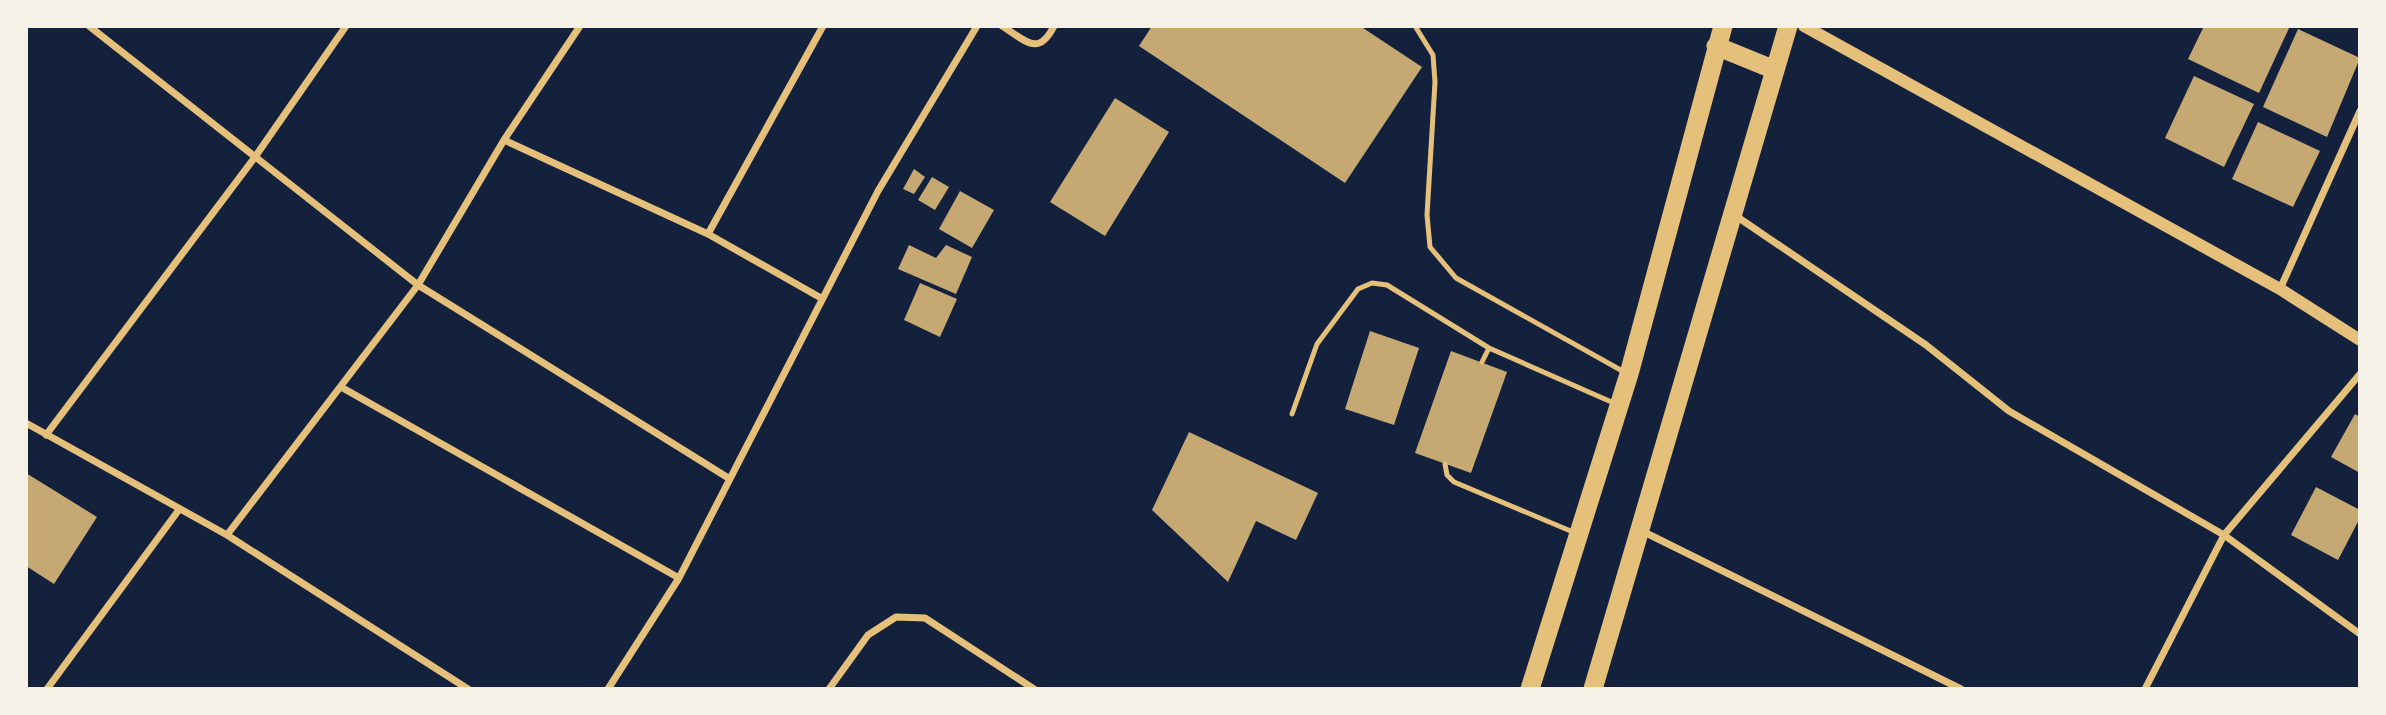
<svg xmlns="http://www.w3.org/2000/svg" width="2386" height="715" font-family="'Source Sans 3',sans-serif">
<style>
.building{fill:#c6a872}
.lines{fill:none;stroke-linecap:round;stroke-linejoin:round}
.service{stroke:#e5c07b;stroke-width:5}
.minor{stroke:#e5c07b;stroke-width:7}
.tertiary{stroke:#e5c07b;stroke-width:12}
.trunk{stroke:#e5c07b;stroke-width:19}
</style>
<rect width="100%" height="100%" fill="#14213d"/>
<path class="building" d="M1152,26h208l62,41 -77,116 -206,-137z
M2204,26h86l-31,67 -71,-34z
M2298,29l62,29 -33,79 -64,-30z
M2194,76l60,28 -30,63 -59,-29z
M1115,98l54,34 -64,104 -55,-34z
M2258,122l62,29 -27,56 -61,-28z
M914,169l11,8 -11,17 -11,-5z
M932,177l17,10 -14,23 -17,-10z
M960,191l34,19 -22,38 -33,-19z
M909,245l27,13 10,-13 26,12 -16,37 -58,-25z
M920,283l37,16 -17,38 -36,-17z
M1370,331l49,17 -25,77 -49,-16z
M1451,351l56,21 -36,101 -56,-20z
M2355,414l5,3v56l-29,-16z
M1189,432l129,61 -22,47 -40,-19 -28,61 -76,-72z
M26,473l71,44 -43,67 -28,-18z
M2316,487l44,23v8l-22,42 -47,-25z"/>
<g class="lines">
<path class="service" d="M1415,26l18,29 2,27 -8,133 3,32 26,31 170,95
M1482,362l7,-14 127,56
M1292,414l25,-70 41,-55 14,-6 15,2 102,63
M1445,464l2,11 7,7 119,50"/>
<path class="minor" d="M89,26l329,259 312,194
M1002,26c23,14 36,32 52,0
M504,140l204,94 113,64
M1733,214l193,131 83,66 215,124 136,99
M708,234l115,-208
M2280,289l80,-178
M341,387l338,191
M26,423l201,112 241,154
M46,435l209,-278 91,-131
M1642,531l319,158
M227,535l191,-250 86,-145 76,-114
M47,689l131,-178
M608,689l71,-111 199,-387 99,-165
M829,689l39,-54 28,-18 29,1 109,71
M2145,689l79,-154 136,-161"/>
<path class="tertiary" d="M1804,26l476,263 80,51"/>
<path class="trunk" d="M1716,46l59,24
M1530,689l99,-315 94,-348
M1593,689l195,-663"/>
</g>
<rect width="2386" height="715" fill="none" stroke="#f6f1e7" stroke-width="56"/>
</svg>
